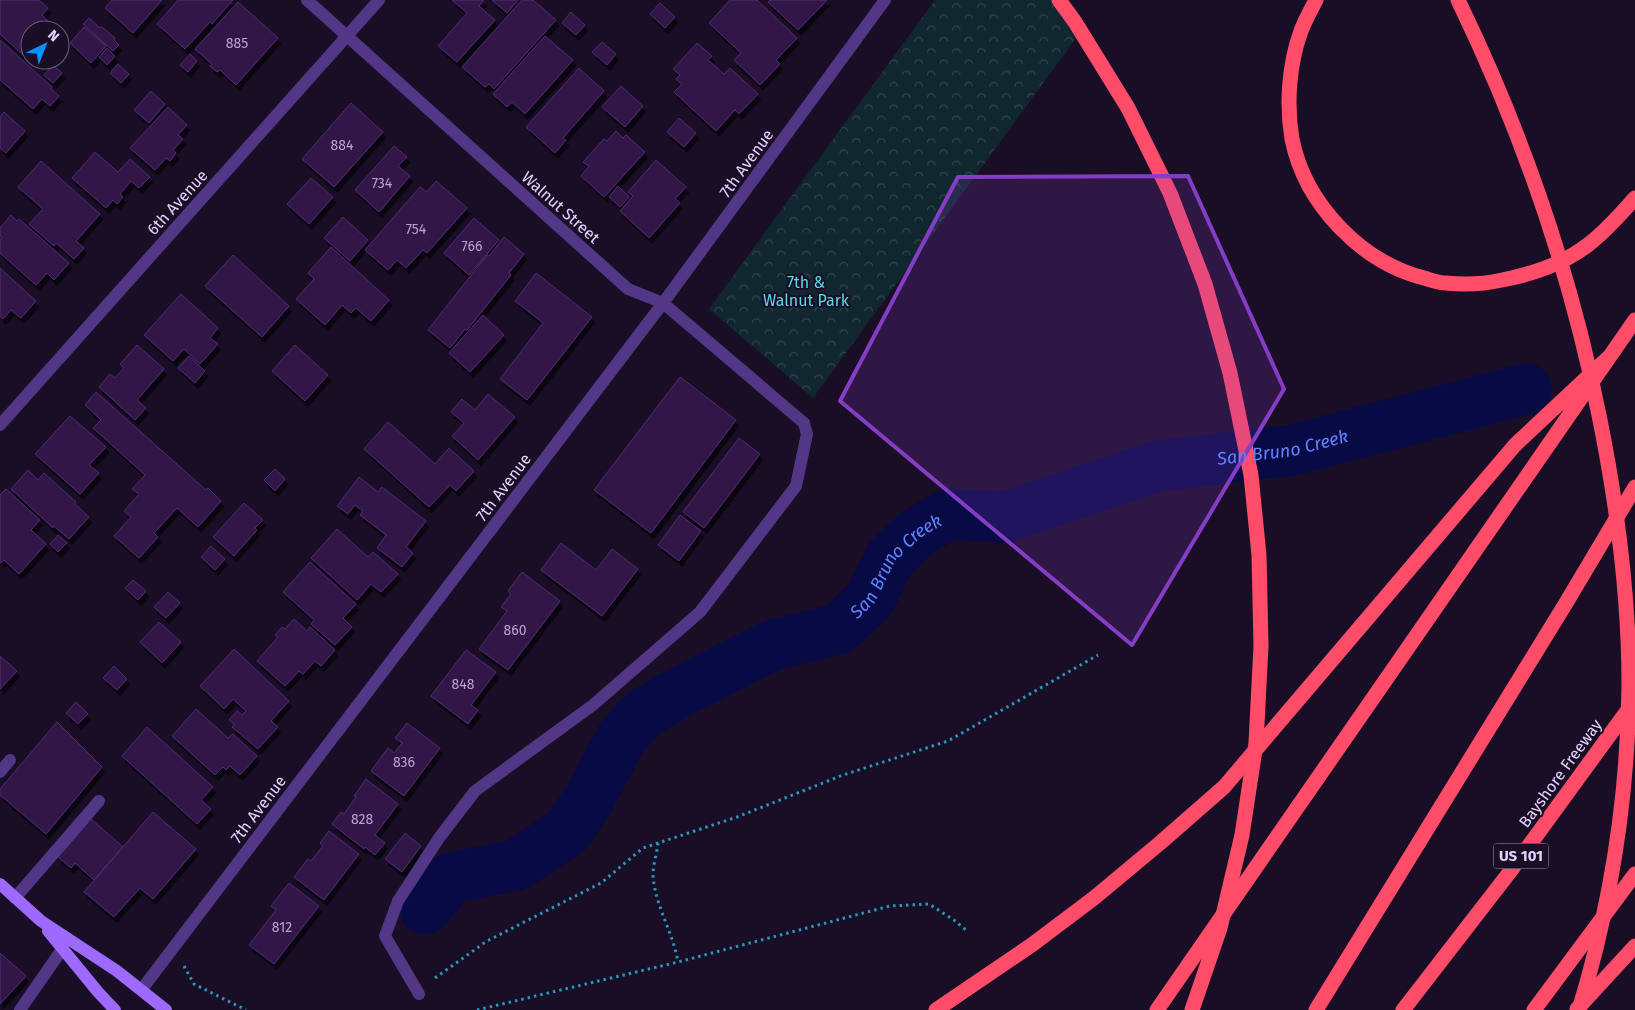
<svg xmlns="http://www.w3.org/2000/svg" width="1635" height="1010" font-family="'Fira Sans',sans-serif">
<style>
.forest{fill:url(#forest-crowns)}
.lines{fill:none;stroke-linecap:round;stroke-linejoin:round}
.river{stroke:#080a45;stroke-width:51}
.building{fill:#311947;stroke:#512a74;filter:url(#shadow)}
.path{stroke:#2996bc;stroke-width:3;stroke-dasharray:2.5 4;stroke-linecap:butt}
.service{stroke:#533787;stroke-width:12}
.minor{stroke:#533787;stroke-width:12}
.secondary{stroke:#9d69ff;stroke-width:12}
.motorway{stroke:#ff4d69;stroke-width:15}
.motorway-bridge{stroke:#ff4d69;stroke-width:15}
.marked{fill:#863dc5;fill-opacity:0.2;stroke:#863dc5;stroke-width:4;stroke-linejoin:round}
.labels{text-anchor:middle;stroke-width:4;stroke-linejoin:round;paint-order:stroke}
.number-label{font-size:14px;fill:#b9a4d1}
.shield{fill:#190e26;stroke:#a897be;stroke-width:1}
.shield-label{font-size:15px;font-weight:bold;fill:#e6d2ff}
.street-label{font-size:16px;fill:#e6d2ff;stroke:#190e26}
.park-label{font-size:16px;fill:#58dbe5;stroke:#190e26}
.water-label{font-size:18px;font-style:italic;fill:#6082ff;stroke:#190e26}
</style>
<defs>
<pattern id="forest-crowns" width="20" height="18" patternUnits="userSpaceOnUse" patternTransform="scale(1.25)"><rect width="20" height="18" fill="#102730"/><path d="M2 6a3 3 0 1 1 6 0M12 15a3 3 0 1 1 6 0" fill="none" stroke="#33454f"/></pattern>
<filter id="shadow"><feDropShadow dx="3" dy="5.5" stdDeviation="0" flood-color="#0009"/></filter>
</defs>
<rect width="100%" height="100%" fill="#190e26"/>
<path class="forest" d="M935,0h131l16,30 -269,368 -104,-89z"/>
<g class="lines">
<path class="river" id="s1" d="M425,909l26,-31 65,-13 51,-33 22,-33 33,-62 22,-24 36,-21 93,-47 66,-16 31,-30 20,-41 28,-26 31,-18 57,3 152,-51 135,-16 233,-61"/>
</g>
<path class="building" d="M0,0h39l9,8 -6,7 7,7 -7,8h-12v18l-7,7 -23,-21z
M112,0h50l-29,33 -28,-25z
M178,0h55l-21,24 -2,-2 -25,27 -28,-25z
M452,0h32l-5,6 16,14 -38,42 -19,-16 29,-33z
M492,0h26l-11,13z
M522,0h11l23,20 -62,69 -5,-5 -4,3 -23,-20z
M730,0h27l40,38 -21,22 4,4 -20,21 -26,-25 7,-7 -32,-30z
M770,0h57l-29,30 -30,-28z
M238,2l40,36 -42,47 -16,-15 -3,2 -7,-6 2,-2 -17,-15z
M660,3l15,14 -10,11 -15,-14z
M571,12l14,13 -9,10 -14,-12z
M89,18l11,10 2,-1 13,11 -1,2 5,5 -6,6 -30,-27z
M84,27l22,19 -15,17 -21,-20z
M545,36l28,24 -48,54 -13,-12 -5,5 -14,-13z
M0,40l52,47 -1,2 8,7 -9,10 -8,-7 -9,10 -33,-29z
M602,42l14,12 -9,11 -15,-13z
M697,43l15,13 -4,4 16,14 6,-6 28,26 -19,20 -4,-4 -19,21 -42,-39 8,-8 -6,-5 4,-4 -7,-6z
M107,48l8,8 -8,9 -8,-8z
M190,54l7,7 -9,11 -8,-7z
M118,64l11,10 -8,9 -11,-10z
M53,65l9,8 -9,10 -9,-8z
M579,68l25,23 -41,47 3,2 -11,13 -29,-26z
M621,86l22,20 -18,21 -23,-20z
M151,91l14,13 -16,19 -15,-13z
M351,103l32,29 -49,55 -32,-28z
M168,107l19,18 -9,10 5,4 -10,11 3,3 -6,8 -4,-3 -11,12 -25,-22z
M4,112l21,19 -19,22 -6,-5v-31z
M679,118l17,15 -12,14 -17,-15z
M616,131l7,7 3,-3 19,17 -41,45 -23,-21 8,-10 -6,-4 21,-23 3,2z
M394,146l13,11 -9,9 12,10 -31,36 -24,-22z
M95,152l23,20 12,-13 20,18 -11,11 -8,-7 -11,13 3,3 -6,7 -4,-4 -7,8 -34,-30z
M656,160l30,27 -11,12 5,4 -31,35 -29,-27 13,-15 -5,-4z
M41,161l59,53 -24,27 8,7 -10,11 -18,-16 -2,3 -25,-22 14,-15 -25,-22z
M311,178l22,19 -24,27 -22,-20z
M436,181l31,27 -40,45 -4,-3 -17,18 -9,-8 -9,10 -23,-20 55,-63 7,5z
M618,186l11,11 -9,10 -11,-10z
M11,215l6,6 2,-2 50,44 -15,17 -7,-7 -11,12 -36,-32v-13l2,-2 -2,-2v-8z
M343,217l25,23 -18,21 -26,-23z
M474,218l25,22 -30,35 -25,-22z
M504,237l20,17 -15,19 2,2 -44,55 -2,-1 -15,19 -22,-18 59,-75 2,1z
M331,247l58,53 -18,21 -15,-13 -5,5 -9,-8 -17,20 -29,-26 18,-20 -6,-6z
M233,255l56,51 -27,31 -57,-51z
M0,268l36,33 -15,17 -10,-8 -8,9 -3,-3z
M536,273l56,44 -65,83 -27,-21 43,-56 -28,-22z
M181,294l37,34 -8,10 8,6 -18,20 -16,-15 -11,12 -29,-26z
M483,315l21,20 -34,37 -21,-19z
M137,345l27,24 -27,31 9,8 -11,12 -36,-33 11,-13 5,4 9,-10 -4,-4z
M295,345l33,30 -23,26 -33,-30z
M189,356l16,15 -10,12 -17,-15z
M680,377l56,43 -85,113 -57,-43z
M96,392l110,98 2,-2 13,13 -23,26 -21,-19 -23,25 4,4 -19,21 -25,-22 17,-19 -7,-6 15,-17 -7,-5 13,-14 -52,-47 8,-8 -16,-15z
M488,394l27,23 -37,43 -26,-24 12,-13 -13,-11 11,-13 13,11z
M70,416l36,31 -17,18 10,8 -19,21 -45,-40z
M388,422l47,42 14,-16 25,23 -18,20 -6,-6 -21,22 -65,-58z
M739,438l21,16 -56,74 -21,-16z
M275,469l10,10 -10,12 -11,-11z
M28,470l10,10 6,-7 32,29 -1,2 14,13 -20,22 -15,-13 -1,2 -42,-39z
M359,477l19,15 4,-5 44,34 -20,26 7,6 -11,14 -25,-19 9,-13 -26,-20 3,-4 -8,-6 -7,9 -11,-8z
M6,489l34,31 -9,10 15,14 -27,30 -15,-14 -3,3 -1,-2v-66z
M244,503l19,17 -8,8 2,2 -23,26 -21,-19z
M680,515l21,16 -22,30 -21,-16z
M337,529l31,28 5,-5 25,22 -17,18 -10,-8 -14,16 -46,-42z
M58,535l9,8 -9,9 -8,-8z
M561,543l35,27 16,-21 26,20 -36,47 -61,-46z
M211,546l14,13 -10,11 -14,-13z
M310,562l46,42 -13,14 9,9 -17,18 -24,-21 3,-4 -31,-28z
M522,572l38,29 -52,69 -29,-21 28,-38 -6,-4 10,-13 -3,-3z
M133,580l13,11 -8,9 -13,-12z
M168,592l12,11 -14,15 -12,-11z
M294,619l13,12 3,-4 25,23 -14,16 -6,-5 -12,13 -4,-3 -14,15 -28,-25 21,-24 -3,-2 7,-8 3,2z
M159,622l22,20 -19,21 -22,-21z
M234,649l55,52 -18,20 7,6 -20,22 -26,-22 2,-3 -5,-4 8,-9 5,4 4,-4 -13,-12 -9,10 -24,-23z
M466,650l30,22 -25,33 7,5 -10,14 -37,-28z
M0,656l17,15 -17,18z
M114,666l13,13 -10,11 -14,-12z
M76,702l12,12 -10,10 -12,-11z
M196,709l32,29 5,-4 24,22 -17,19 -10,-9 -4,4 -3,-3 -8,8 -43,-39z
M57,722l45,45 -56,67 -46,-39v-6z
M407,723l33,25 -36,48 -33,-25 17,-23 6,5 8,-10 -7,-5z
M147,727l66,60 -12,13 10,9 -14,15 -75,-68z
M366,779l32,25 -23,31 10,8 -10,12 -10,-8 -1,2 -32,-25 9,-12 3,2 12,-17 -2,-1z
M153,812l43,37 -43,50 -13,-11 -26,29 -30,-25z
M91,819l32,28 -29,33 -19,-17 -4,5 -13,-11z
M329,831l30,23 -35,46 -30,-23 14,-18 3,2 12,-15 -3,-3z
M405,833l16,13 -19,26 -17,-13z
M289,883l30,23 -45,58 -25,-19 27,-35 -5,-4z
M0,953l26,23 -26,28z"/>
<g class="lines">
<path class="path" d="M658,843c-1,10 -5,22 -5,32 2,31 20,57 25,87
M184,966l10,18 52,26
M435,978l52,-37 114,-58 42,-35 94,-31 106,-42 105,-34 150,-86
M477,1010l201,-48 212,-56 39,-2 25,16 12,10"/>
<path class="service" d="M0,772l10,-12
M15,898l84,-97
M419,994l-34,-58 13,-35 41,-63 36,-47 118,-86 107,-93 96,-126 11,-52 -3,-11
M20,1010l43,-62"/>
<path class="minor" d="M307,0l321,289 35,14 141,120
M0,425l379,-425
M142,989l521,-686 222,-303"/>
<path class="secondary" d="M0,884l41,37 76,50 49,39
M48,931l50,61 17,18"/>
<path class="motorway" d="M1316,0c-5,10 -11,20 -15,31 -12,33 -15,73 -9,108 13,65 69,123 132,139 7,2 15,5 22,5 19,2 38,1 56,-3 31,-6 63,-17 87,-36 17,-13 32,-30 46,-46
M1577,1009l58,-63
M936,1010l97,-66 61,-46 66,-55 64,-56 291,-342 94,-88
M1157,1010l478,-690
M1316,1010l250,-407 69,-116
M1403,1010l106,-137 124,-170
M1534,1010l101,-136"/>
<path class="motorway-bridge" d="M1059,0l16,22 53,86 42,85 35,91 25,89 21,102 8,80 2,91 -5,97 -14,92 -22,93 -28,82
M1458,0c64,132 112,271 141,415 18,89 30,179 30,270 -1,110 -18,220 -50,325"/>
</g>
<path class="marked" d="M1188,176l96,213 -152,256 -292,-244 118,-224z"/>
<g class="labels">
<g class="number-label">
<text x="237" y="48">885</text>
<text x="342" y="150">884</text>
<text x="382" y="188">734</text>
<text x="416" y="234">754</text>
<text x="472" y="251">766</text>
<text x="515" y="635">860</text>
<text x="463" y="689">848</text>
<text x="404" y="767">836</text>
<text x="362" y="824">828</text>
<text x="282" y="932">812</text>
</g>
<rect class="shield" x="1493.5" y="843.5" width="55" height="25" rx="4"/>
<g class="shield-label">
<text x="1521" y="861">US 101</text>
</g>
<g class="street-label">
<text transform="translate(746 163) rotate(-54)" y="6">7th Avenue</text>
<text transform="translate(177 202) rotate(-48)" y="6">6th Avenue</text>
<text transform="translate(561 207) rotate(42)" y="6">Walnut Street</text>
<text transform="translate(503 487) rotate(-53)" y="6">7th Avenue</text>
<text transform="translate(1560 773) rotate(-54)" y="6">Bayshore Freeway</text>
<text transform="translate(258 809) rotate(-53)" y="6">7th Avenue</text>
</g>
<g class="park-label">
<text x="806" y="288">7th &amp;<tspan x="806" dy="18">Walnut Park</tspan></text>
</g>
<g class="water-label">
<text dy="6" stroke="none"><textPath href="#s1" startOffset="1030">San Bruno Creek</textPath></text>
<text dy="6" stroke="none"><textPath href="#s1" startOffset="610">San Bruno Creek</textPath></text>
</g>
</g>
<g transform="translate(45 45) rotate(43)"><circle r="24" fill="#190e26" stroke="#6b5c7d"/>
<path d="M0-4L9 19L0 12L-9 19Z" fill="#0092fd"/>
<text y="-8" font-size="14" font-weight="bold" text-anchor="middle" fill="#e6d2ff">N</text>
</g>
</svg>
